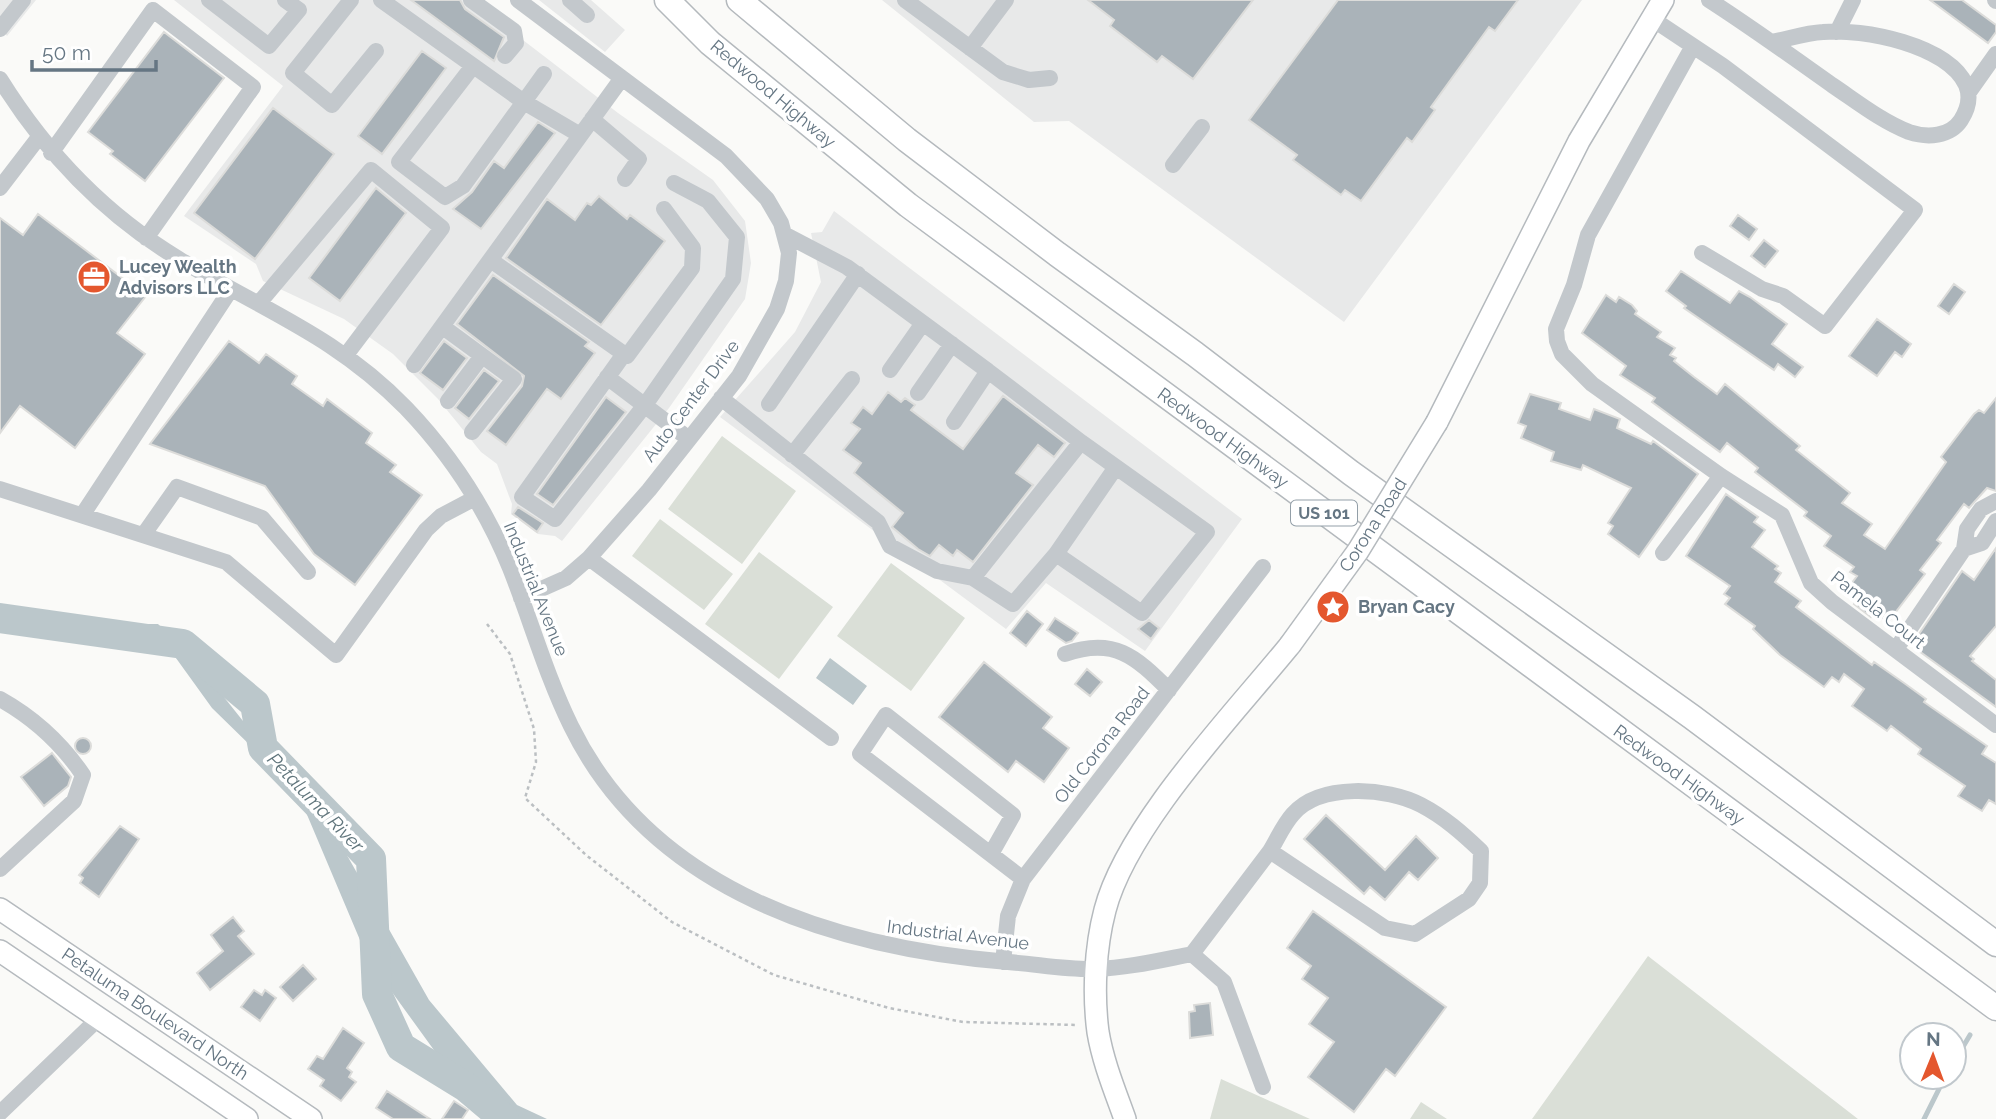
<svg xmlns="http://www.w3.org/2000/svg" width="1996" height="1119" font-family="Raleway,sans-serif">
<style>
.built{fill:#e8e9e9}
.green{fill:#dadfd7}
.water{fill:#bbc7cb}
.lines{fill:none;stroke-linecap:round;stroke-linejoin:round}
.stream{stroke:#bbc7cb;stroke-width:5}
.river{stroke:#bbc7cb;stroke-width:30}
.building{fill:#aab3b9;stroke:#dcdcda;stroke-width:2}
.major-casing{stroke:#b5babe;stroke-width:24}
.highway-casing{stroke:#b4b9bd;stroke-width:27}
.path{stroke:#bbbfc2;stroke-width:2.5;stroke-dasharray:3.5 3.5;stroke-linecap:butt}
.minor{stroke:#c3c8cc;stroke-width:16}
.major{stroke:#fff;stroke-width:21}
.highway{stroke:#fff;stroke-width:24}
.major-bridge-casing{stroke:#b5babe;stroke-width:24;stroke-linecap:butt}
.major-bridge{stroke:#fff;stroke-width:21}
.labels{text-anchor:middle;stroke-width:7;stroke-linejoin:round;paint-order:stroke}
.shield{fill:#fff;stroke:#939fa8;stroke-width:2}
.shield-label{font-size:16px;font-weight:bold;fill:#657683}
.street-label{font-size:18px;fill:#657683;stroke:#fff}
.poi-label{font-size:18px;font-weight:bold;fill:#657683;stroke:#fff;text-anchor:start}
.water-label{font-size:19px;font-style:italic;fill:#60757c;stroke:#fff}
</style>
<rect width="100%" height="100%" fill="#fafaf8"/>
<path class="built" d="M0,0h36l-29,36 -7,-9z
M174,0h297l147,113 95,67 32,41 6,42 -6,36 -76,109 -107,133 -7,-5 -17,-2 -27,-20 1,-10 -15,-40 -16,-12 -43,-53 -45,-45 -49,-35 -81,-38 -7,-17 -72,-48 99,-130z
M539,0h52l34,30 -20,22z
M882,0h700l-238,322 -275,-201 -35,1z
M834,211l408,308 -97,132 -99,-68 -40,46 -286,-212 75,-85 26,-50 -10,-49 11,-1z"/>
<path class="green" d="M722,436l74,55 -54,73 -74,-55z
M660,519l73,55 -29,36 -72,-54z
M759,552l74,55 -54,72 -74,-55z
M891,563l74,55 -54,73 -74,-55z
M1648,956l210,163h-326z
M1221,1079l89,40h-100z
M1421,1102l26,17h-37z"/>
<path class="water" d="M0,608l98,16h60l34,33 55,69 50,41 132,233 88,105 30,14h-42l-45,-33 -92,-127 -71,-168 -85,-83 -44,-61 -168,-28z
M830,658l37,28 -14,19 -37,-27z"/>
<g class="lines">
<path class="stream" d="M1954,1062l16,-27
M1924,1119l21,-42"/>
<path class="river" d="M0,618l183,26 72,60 8,44 108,111 6,135 24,53 65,40 38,32"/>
</g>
<path class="building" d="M411,0h49l5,9 39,28 -9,22 -1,2z
M1088,0h165l-60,79 -31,-23 -5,6 -47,-36 4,-6z
M1338,0h180l-23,31 -6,-4 -58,80 4,3 -23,32 -5,-4 -46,63 -16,-11 -4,5 -48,-35 4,-5 -48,-35z
M1930,0h32l34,25v7l-8,11z
M164,32l60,46 -79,103 -35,-27 3,-3 -25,-19z
M422,51l24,17 -64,86 -24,-18z
M273,108l61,46 -79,105 -61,-46z
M538,122l17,11 -74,96 -28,-20 19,-17 22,-31 10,7z
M376,188l30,25 -66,88 -31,-23z
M599,196l28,23 3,-4 35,26 -64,84 -95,-67 41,-59 28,21 12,-17 4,2z
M38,214l108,82 -29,37 28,21 -70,94 -55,-42 -20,27v-215l23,17z
M1738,215l19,14 -8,11 -19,-14z
M1764,240l14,11 -13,16 -14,-11z
M1681,271l49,32 9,-12 11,6 37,27 -15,20 31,23 -8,10 -17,-13 -4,6 -90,-62 2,-2 -20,-15z
M493,275l96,67 -4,4 10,7 -34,46 -14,-10 -41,56 -19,-14 35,-45 2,-10 -67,-52z
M1954,284l11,8 -16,22 -11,-8z
M1606,295l10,7 3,-5 13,8 5,6 -2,3 26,18 -4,5 18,11 -5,7 6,3 -2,3 20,16 23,17 8,-10 75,62 -4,4 54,43 -8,10 30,21 -8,11 21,14 61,-87 -5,-5 33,-43 5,-4 5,3 12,-15v93l-9,-3 -18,20 -5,-4 -27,36 4,3 -21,27 5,4 -37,48 -13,-10 -4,5 -17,-13 3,-4 -12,-8 12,-16 -7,-4 4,-5 -30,-21 7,-10 -27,-20 3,-4 -52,-40 3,-4 -31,-25 -7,9 -68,-50 3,-4 -35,-23 6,-9 -44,-33z
M1877,319l34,25 -9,13 -7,-5 -18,24 -28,-20z
M229,341l30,22 7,-9 31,22 -5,8 31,22 4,-7 45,34 -6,10 30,22 -6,7 32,23 -67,90 -41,-31 -49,-68 -115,-42z
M444,341l23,17 -24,32 -23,-17z
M484,370l15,11 -30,38 -14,-11z
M888,392l13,10 4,-4 10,7 -4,5 52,39 40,-53 62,47 -11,14 -16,-12 -22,28 17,12 -60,77 -16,-12 -4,6 -14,-11 -9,11 -12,-7 -26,-22 11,-14 -49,-40 7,-10 -18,-13 17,-21 -9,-6 12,-16 9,7z
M1530,394l31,9 -2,6 31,11 4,-11 26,10 -3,9 34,16 2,-3 45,33 -59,83 -31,-23 5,-8 -5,-3 23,-35 -48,-23 -2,5 -30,-9 3,-9 -33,-14 5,-12 -8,-3z
M606,397l20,15 -73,93 -16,-11z
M1726,494l32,23 -4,5 11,8 -13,17 26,19 -3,3 6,4 -6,9 26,19 -5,6 76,58 2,-3 30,21 22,16 -2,3 63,44 -5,8 14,9v41l-7,-4 -7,11 -24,-15 7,-10 -47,-32 3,-5 -30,-23 -4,5 -35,-25 12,-17 -20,-15 -5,8 -7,-5 -8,10 -44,-32 -27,-26 2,-3 -30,-22 5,-6 -6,-4 6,-8 -44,-30z
M518,507l25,16 -6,9 -24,-18z
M1996,548v78l-26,30 4,3 -2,2 24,19v27l-77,-56 6,-8 -8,-6 45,-66 12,9z
M1027,611l16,13 -17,22 -16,-13z
M1055,618l23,15 -6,8 -6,2 -19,-13z
M1149,620l10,8 -8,11 -13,-10z
M984,662l68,55 -9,11 26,20 -25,34 -28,-21 -8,11 -69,-55z
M1087,669l15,13 -12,14 -15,-12z
M75 746a8 8 0 1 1 16 0a8 8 0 1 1-16 0Z
M52,753l19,24 -3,9 -24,20 -23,-29z
M1326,815l59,55 31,-34 22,22 -20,22 -9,-8 -24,28 -15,-13 -6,7 -60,-55z
M120,826l19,13 -40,58 -19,-14 3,-5 -4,-3z
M1313,911l133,96 -51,69 -9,-7 -32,43 -46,-35 26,-35 -25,-18 19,-26 -26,-19 9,-13 -24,-18z
M233,917l11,14 -6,5 16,18 -44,36 -13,-17 26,-22 -12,-16z
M303,965l13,14 -23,22 -13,-14z
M254,990l8,5 3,-5 11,8 -16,23 -19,-14z
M1210,1003l3,32 -23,3 -1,-26 6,-1 -1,-6z
M343,1028l21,15 -17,25 5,4 -3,5 7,5 -15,19 -21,-15 4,-6 -16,-11 9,-13 6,3z
M387,1091l43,28h-37l-17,-11z
M454,1101l14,9 -6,9h-20z"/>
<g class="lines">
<defs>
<path id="major" d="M1437,422l142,-281 84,-141
M0,909l311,210
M0,951l247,168
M1125,1119c-10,-28 -22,-57 -27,-87 -5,-38 -3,-84 7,-122 22,-85 129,-196 185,-265"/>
<path id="highway" d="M667,0l43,43 198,162 1088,803
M739,0l168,140 150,114 138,100 156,119 341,244 304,227"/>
</defs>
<use href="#major" class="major-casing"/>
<use href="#highway" class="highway-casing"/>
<path class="path" d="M487,624l23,30 24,75 2,33 -11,36 61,57 86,67 102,53 115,33 74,14 115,3"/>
<path class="minor" d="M209,0l60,46 30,-36 -14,-10
M351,0l-58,73 39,32 44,-54
M381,0l143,102 56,33
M471,0l43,31 2,12 -11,13
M518,0l208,156 41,43 14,24 8,30 -3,28 -9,28 -38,67 -90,114 -60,68 -23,20 -45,20
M570,0l17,15
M905,0l98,72 26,8 21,-2
M1709,0c42,27 82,56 123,85 24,16 49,36 77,47 18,6 41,5 52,-12 7,-11 10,-23 5,-35 -18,-40 -103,-57 -143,-53 -18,1 -35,7 -52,10
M1995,0l1,1
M1651,18l72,48 192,144 -90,116 -42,-30 -21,-7 -60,-36
M0,29l23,-29
M1837,32l16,-32
M1693,46l-105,189 -14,50 -18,44 1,12 5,13 30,30 129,92 61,39 29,68 21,19 164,123
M970,48l36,-48
M473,66l-74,96 46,35 18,-11 81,-112
M0,79c46,74 104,135 179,180 83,51 156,76 227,149 44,46 80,101 104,160 21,53 36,107 61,158 81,166 266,222 437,236 29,2 59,8 88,7 32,-1 65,-9 96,-15l78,-103 115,77 30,6 54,-35 11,-16 1,-32c-19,-18 -37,-34 -60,-46 -34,-18 -101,-22 -128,9 -10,11 -16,26 -23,37
M1969,92l27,-38
M592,119l47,40 -14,20
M51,153l102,-143 100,77 -107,151
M1173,165l29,-38
M0,188l39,-51
M784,234l63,33 141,104 -34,51
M492,261l135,95 65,-88 1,-20 -29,-39
M259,303l112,-133 71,58 -96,127
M443,327l71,52 -42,53
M624,354l-102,143 33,22 90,-114 88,-126 4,-42 -29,-36 -34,-18
M414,365l208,-287
M890,370l33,-47
M988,371l93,71
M607,377l82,62
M918,393l34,-49
M721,398l157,124 12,24 47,25 36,7 40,26 43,-50 86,59 65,-81 -126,-90 -108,136
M448,401l34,-45
M769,404l89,-130
M792,455l60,-76
M0,489l226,73 110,93 90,-125 15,-14 34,-18
M83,514l148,-225
M144,534l33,-47 85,31 46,54
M1964,549l18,-6 14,-22
M1663,553l58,-77
M1056,554l60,-87
M589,558l242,180
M1896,649l68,-100 3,-20 14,-20 15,-8
M1065,654c49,-17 70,2 104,36
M0,699c34,19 62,45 83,76l-9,26 -74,68
M991,854l22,-39 -127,-100 -26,39 163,125
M1192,954l32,28 39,105
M1003,962l5,-46 15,-37 240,-312
M0,1113l99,-95"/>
<use href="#major" class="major"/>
<use href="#highway" class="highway"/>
<defs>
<path id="major-bridge" d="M1290,645l68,-94 79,-129"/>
</defs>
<use href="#major-bridge" class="major-bridge-casing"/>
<use href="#major-bridge" class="major-bridge"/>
</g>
<defs>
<symbol id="office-disc" viewBox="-11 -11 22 22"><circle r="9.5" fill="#e4572e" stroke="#fff"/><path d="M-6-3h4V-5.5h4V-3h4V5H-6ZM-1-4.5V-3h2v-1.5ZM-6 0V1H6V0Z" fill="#fff"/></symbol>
<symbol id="sight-disc" viewBox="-11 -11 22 22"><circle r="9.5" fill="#e4572e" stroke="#fff"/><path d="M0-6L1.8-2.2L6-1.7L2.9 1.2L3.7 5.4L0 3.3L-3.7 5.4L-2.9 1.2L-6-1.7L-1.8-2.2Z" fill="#fff"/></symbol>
</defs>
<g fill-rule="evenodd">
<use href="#office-disc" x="75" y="258" width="38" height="38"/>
<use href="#sight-disc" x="1314" y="588" width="38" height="38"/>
</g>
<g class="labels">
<rect class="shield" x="1291" y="500.5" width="66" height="25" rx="5"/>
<g class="shield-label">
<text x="1324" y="519">US 101</text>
</g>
<g class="street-label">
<text transform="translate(773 94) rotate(40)" y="6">Redwood Highway</text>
<text transform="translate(691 401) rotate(-53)" y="6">Auto Center Drive</text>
<text transform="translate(1223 438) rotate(36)" y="6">Redwood Highway</text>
<text transform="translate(1373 525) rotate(-57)" y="6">Corona Road</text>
<text transform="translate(536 589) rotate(68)" y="6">Industrial Avenue</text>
<text transform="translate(1878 610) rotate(38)" y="6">Pamela Court</text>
<text transform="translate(1102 745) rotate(-52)" y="6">Old Corona Road</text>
<text transform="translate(1679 775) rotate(36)" y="6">Redwood Highway</text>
<text transform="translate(958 935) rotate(7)" y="6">Industrial Avenue</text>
<text transform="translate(155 1014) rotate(34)" y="6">Petaluma Boulevard North</text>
</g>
<g class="poi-label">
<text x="119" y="273">Lucey Wealth<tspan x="119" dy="21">Advisors LLC</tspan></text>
<text x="1358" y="613">Bryan Cacy</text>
</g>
<g class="water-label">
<text transform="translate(316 802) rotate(46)" y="7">Petaluma River</text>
</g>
</g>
<g transform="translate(1933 1056) rotate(1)"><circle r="33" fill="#ffffff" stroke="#c1c8cd" stroke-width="2"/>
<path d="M0-5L12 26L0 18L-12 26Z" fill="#e4572e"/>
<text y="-10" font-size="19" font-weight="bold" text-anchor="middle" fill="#657683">N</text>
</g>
<path d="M32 60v10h124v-10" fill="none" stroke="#657683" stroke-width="3.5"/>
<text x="42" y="60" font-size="21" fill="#657683" stroke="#ffffff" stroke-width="5" paint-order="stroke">50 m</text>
</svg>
